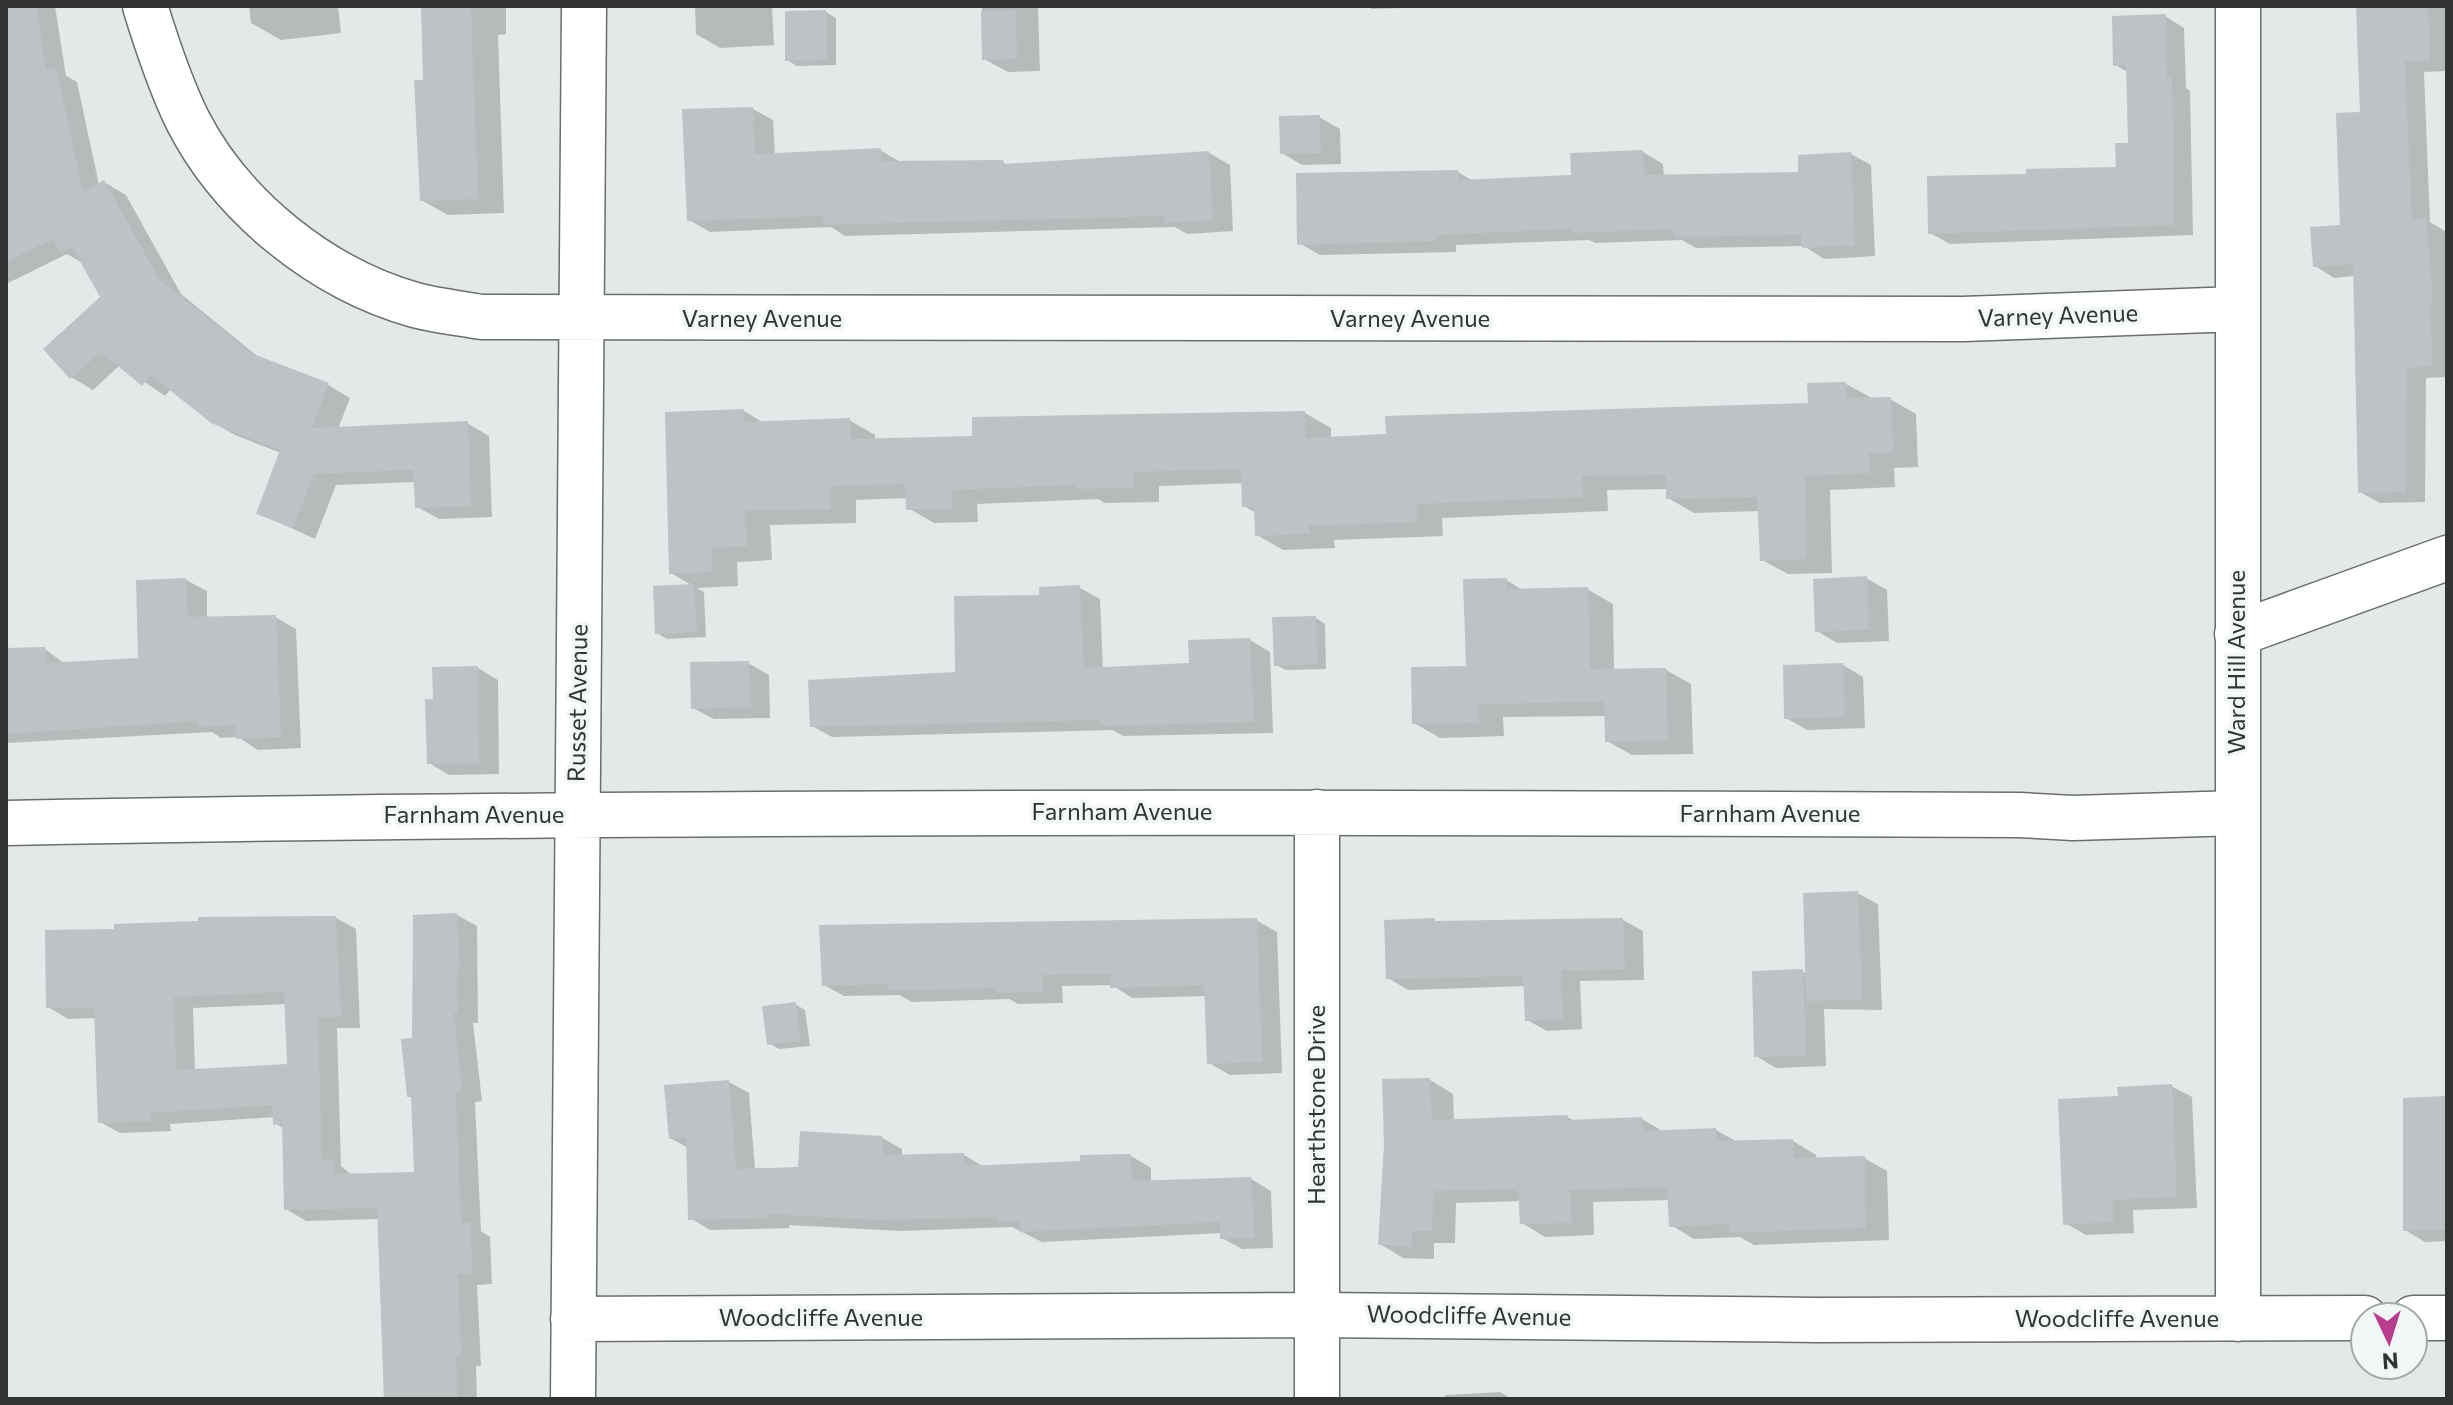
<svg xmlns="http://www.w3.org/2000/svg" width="2453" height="1405" font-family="Commissioner,sans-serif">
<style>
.shadow{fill:#0003;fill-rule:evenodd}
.building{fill:#bdc2c4;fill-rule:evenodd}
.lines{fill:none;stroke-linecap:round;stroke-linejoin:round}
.minor-casing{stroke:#696e6e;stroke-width:47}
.minor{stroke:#fff;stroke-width:44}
.labels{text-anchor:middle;stroke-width:7;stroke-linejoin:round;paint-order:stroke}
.street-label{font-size:24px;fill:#323434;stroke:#f1f7f6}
</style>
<rect width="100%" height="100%" fill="#e3e9e9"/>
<path class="shadow" d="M6,6h49l11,70 11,6 22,103 5,-3 22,13 55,99 81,66 66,25 22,13 -12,31 129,-6 22,13 3,81 -53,2 -22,-12 -1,-25 -80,3 -21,54 -57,-26 23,-60 -46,-18 -23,-13 -41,-33 -6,7 -45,-31 -27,25 -22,-13 32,-79 -19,-34 -17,-10 -61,30z
M249,6h89l3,27 -60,7 -30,-17z
M423,6h83v28l-8,1 6,178 -56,2 -27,-15 5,-118z
M695,6h77l2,39 -54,3 -24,-14z
M982,6h72h-16l2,65 -32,1 -24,-13z
M1367,6h35v2l-30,1z
M2358,6h89v65l-23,1 6,150 15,9 2,22v124l-21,1 -1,124 -45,1 -20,-11 -5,-216 -21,2 -19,-12 28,-39 19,-113z
M826,12l10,6v47l-39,1 -10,-6z
M2165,16l19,12 2,60 4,3 3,144 -243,9 -20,-11 98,-57 90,-8 12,-23 -2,-73 -13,-7z
M753,109l20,11 2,35 105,-5 22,13 101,-1 6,4 200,-13 21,12 3,66 -46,3 -12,-7 -330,9 -14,-9 -121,5 -21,-12z
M1319,117l21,12 1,35 -39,1 -20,-12z
M1643,152l20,12 1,13 136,-3 51,-20 20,11 4,91 -51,3 -20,-13 -108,2 -14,-8 -87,3 -6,-3 -133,5v7l-136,3 -21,-12 159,-71 17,10 98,-5z
M1846,384l26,14 18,1 26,15 2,53 -24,1 1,19 -65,3 2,83 -44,1 -26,-14 -2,-49 -66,2 -26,-15v-9l-61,1 1,21 -166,7 1,18 -109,4 1,8 -52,2 -26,-15 -1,-22 -12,-7v-23l-85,3v16l-54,1 -7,-4 -121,5 1,18 -44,1 -26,-15v-10l-52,2v23l-86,2 2,35 -35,2 1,24 -41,2 7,4 2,45 -39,2 -10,-6 36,-47 -22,-13 73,-162 20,12 85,-3 26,15v5l100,-2 330,-25 26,15v10l479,-33z
M1866,578l21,12 2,51 -52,2 -20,-12z
M186,580l21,11v28l68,-2 21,12 5,119 -43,2 -20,-13 -17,1 -9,-6 -206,11v-93l39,-1 20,15 75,-4z
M1506,580l18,11 63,-2 26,15 1,67 52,-1 25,14 2,70 -61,1 -25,-14 -1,-25 -103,1 1,19 -64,2 -26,-15 54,-55z
M1080,588l20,11 3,70 88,-4 59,-25 20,12 3,81 -150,3 -10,-6 -281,7 -20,-11 145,-52 84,-77z
M1316,618l9,6 1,45 -40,1 -10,-5z
M748,663l21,12 1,43 -56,1 -21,-11z
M1843,665l20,12 2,51 -58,2 -21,-12z
M478,668l20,12 1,94 -50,1 -20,-12 6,-62z
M1857,893l21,11 4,106 -58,-1 2,57 -50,2 -20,-12 46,-85 5,3z
M457,915l20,11 1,97h-5l9,78 -7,1 6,129 9,6 2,47 -15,1 4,81h-5l1,33h-93l-5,-180 -73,2 -20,-12 -2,-80 -9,-6v-6l-105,7 1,7 -51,2 -20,-11 -4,-104 -28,1 -20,-12 68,-76 220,-13 20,11 4,99h-23l4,138 12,10 63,-2 -2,-134zM286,1004l3,62 -94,5 -2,-63z
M1256,920l21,12 5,141 -52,2 -21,-12 -3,-67 -74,2 -20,-13 -50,1 1,17 -45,1 -9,-5 -97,3 -13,-7 -55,1 -20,-11z
M1623,920l20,11 1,49 -64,1 2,48 -35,2 -20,-11 -1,-34 -118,4 -20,-12z
M795,1004l10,6 5,36 -31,3 -10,-6z
M1430,1080l23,14 1,27 113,-4 8,4 67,-2 22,13 52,-2 21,12 56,-1 23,14v4l48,-1 23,13 2,69 -135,5 -14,-8 -46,2 -23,-14 -1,-25 -77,2 1,33 -49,2 -23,-14 -1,-22 -65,2 -1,40h-21v16l-31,-1 -23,-14z
M729,1082l20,11 6,77 45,-1 82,-31 20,11v8l62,-2 20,12 98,-4 49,-7 20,12v14l100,-3 20,12 2,57 -31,1 -20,-11v-5l-180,9 -30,-15 -112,4 -111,-6v3l-79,2 -20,-12 -2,-70 -18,-10z
M2171,1086l21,11 5,111 -64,2 1,23 -48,2 -21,-12 55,-125z
M2447,1098v143l-22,1 -20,-12z
M1500,1392l12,7h-67v-4z"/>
<path class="building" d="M6,6h30l10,63 10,-2 27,125 21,-12 55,99 92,74 78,30 -17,45 156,-7 3,85 -56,2 -2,-38 -99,4 -21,54 -37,-14 24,-64 -69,-27 -60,-48 -9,11 -41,-34 -31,27 -27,-30 57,-52 -28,-50 -12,6 -7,-14 -47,23z
M421,6h50l7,193 -58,2 -6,-121h9z
M2356,6h72l2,55 -25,1 7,157 14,-1 7,84h-3l3,64 -26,2 -1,124 -48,1 -5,-229 -40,3 -3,-40 30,-2 -4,-112 24,-1z
M826,10l1,50 -42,1v-50z
M1016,10l1,49 -35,1 -1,-49z
M2166,14l1,64h5l2,147 -246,9 -1,-58 99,-2v-5l90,-2 -1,-24h13l-2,-78 -13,1 -1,-50z
M753,107l2,47 126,-6v13l122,-1 1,4 205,-13 4,69 -48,3 -1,-7 -341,9 -1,-9 -135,5 -5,-112z
M1320,115l1,38 -41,1 -1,-38z
M1643,150l1,25 154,-3v-17l53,-3 4,93 -53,3 -1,-13 -127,2 -1,-8 -100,4 -1,-4 -136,6v6l-139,4 -1,-72 162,-3v10l113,-5 -1,-22z
M1846,382l1,16 44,-1 2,56 -24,1 1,19 -65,3 2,83 -47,2 -3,-64 -91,2v-24l-84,1 1,21 -166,7 1,18 -109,4v8l-54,2 -1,-29h-12l-1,-38 -108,3 1,16 -57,1v-4l-125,5v19l-46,1 -1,-26 -75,2 1,23 -86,2 2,35 -35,2 1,24 -44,2 -4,-162 79,-3 1,13 105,-4 1,21 121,-3v-19l333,-6 1,27 80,-4 -1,-18 423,-13 -1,-20z
M1867,576l2,54 -54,2 -2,-53z
M186,578l2,39 88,-2 5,122 -45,2 -1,-14 -36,2 -1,-6 -192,13v-86l39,-1 1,16 92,-5 -2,-78z
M1507,578v11l81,-2 2,82 76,-1 2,72 -63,2 -1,-40 -126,2 1,19 -67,1 -1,-57 55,-1 -3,-87z
M694,584l3,48 -42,2 -2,-48z
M1080,585l4,83 105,-5 -1,-23 62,-2 4,84 -153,4 -1,-6 -290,7 -2,-47 147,-8 -1,-76 85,-1v-8z
M1316,616l1,48 -43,2 -2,-49z
M749,661l2,46 -60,2 -1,-47z
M1843,663l2,54 -61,2 -1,-54z
M478,666l1,97 -52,1 -2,-65h8l-1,-32z
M1858,891l4,109 -56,1 -3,-108z
M457,913l3,57h-3l1,43h-4l8,78 -6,1 5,131h10l1,51h-14l3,82h-5l2,43h-74l-7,-191 -93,2 -2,-86 -9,1 -1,-20 -121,8v8l-53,2 -4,-115h-48l-1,-78 69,-1v-5l84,-3v-4l138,-1 5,101 -23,1 4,142 12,-1v15l80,-2 -3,-75h-4l-6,-58 11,-1 1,-123zM284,992l3,72 -111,6 -2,-73z
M1257,918l5,144 -55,2 -3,-79 -94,3v-14l-68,1 1,17 -48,1v-5l-106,3 -1,-7 -66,2 -3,-61z
M1435,918v3l188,-3 2,51 -64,2 2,48 -38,2 -2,-45 -137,3 -2,-59z
M1803,969l3,87 -52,1 -2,-86z
M796,1002l4,39 -33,4 -5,-39z
M1430,1078l2,42 136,-5v5l74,-3 1,14 73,-3 1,13 76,-2 1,19 71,-2 1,72 -137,5v-9l-60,3 -2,-40 -97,3 2,33 -52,1 -2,-35 -84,2 -2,40h-20v16l-34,-2 6,-100 -2,-66z
M729,1080l7,89 62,-2 2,-36 82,5 1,19 81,-2 1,13 115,-5v-6l51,-1 1,27 119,-4 3,61 -34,1v-17l-200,10 -1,-11h-21v-4l-120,3 -109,-6v4l-81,2 -2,-83 -17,2 -5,-54z
M2172,1084l5,113 -64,3 1,22 -51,3 -5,-126 60,-3 -1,-9z
M2447,1096v134l-44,1v-133z"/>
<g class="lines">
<defs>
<path id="minor" d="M145,6c12,39 25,79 43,115 44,86 134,158 227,184 22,6 45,8 66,12l1482,2 274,-10
M2237,634l210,-76
M6,823c671,-13 1343,-11 2014,-8l53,3 165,-5
M2413,1318h34
M573,1319l744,-4 501,5 547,-2
M2238,1319v-1313
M573,1399l11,-1393
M1317,1399v-587"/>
</defs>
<use href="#minor" class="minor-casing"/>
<use href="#minor" class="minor"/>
</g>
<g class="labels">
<g class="street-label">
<text transform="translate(2058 316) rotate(-2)" y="8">Varney Avenue</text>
<text x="762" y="327">Varney Avenue</text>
<text x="1410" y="327">Varney Avenue</text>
<text transform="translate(2237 662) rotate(-90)" y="8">Ward Hill Avenue</text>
<text transform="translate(578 703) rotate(-89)" y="8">Russet Avenue</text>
<text x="1122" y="820">Farnham Avenue</text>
<text x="1770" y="822">Farnham Avenue</text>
<text x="474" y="823">Farnham Avenue</text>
<text transform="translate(1317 1105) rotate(-90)" y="8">Hearthstone Drive</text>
<text transform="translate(1469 1316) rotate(1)" y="8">Woodcliffe Avenue</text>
<text x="821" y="1326">Woodcliffe Avenue</text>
<text x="2117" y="1327">Woodcliffe Avenue</text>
</g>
</g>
<rect width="2453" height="1405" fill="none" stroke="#323434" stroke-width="16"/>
<g transform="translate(2389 1341) rotate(176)"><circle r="38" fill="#f1f7f6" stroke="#a5a9a8" stroke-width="2"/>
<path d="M0-6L14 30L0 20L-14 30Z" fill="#b93d8e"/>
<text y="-12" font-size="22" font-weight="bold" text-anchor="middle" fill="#323434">N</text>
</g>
</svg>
